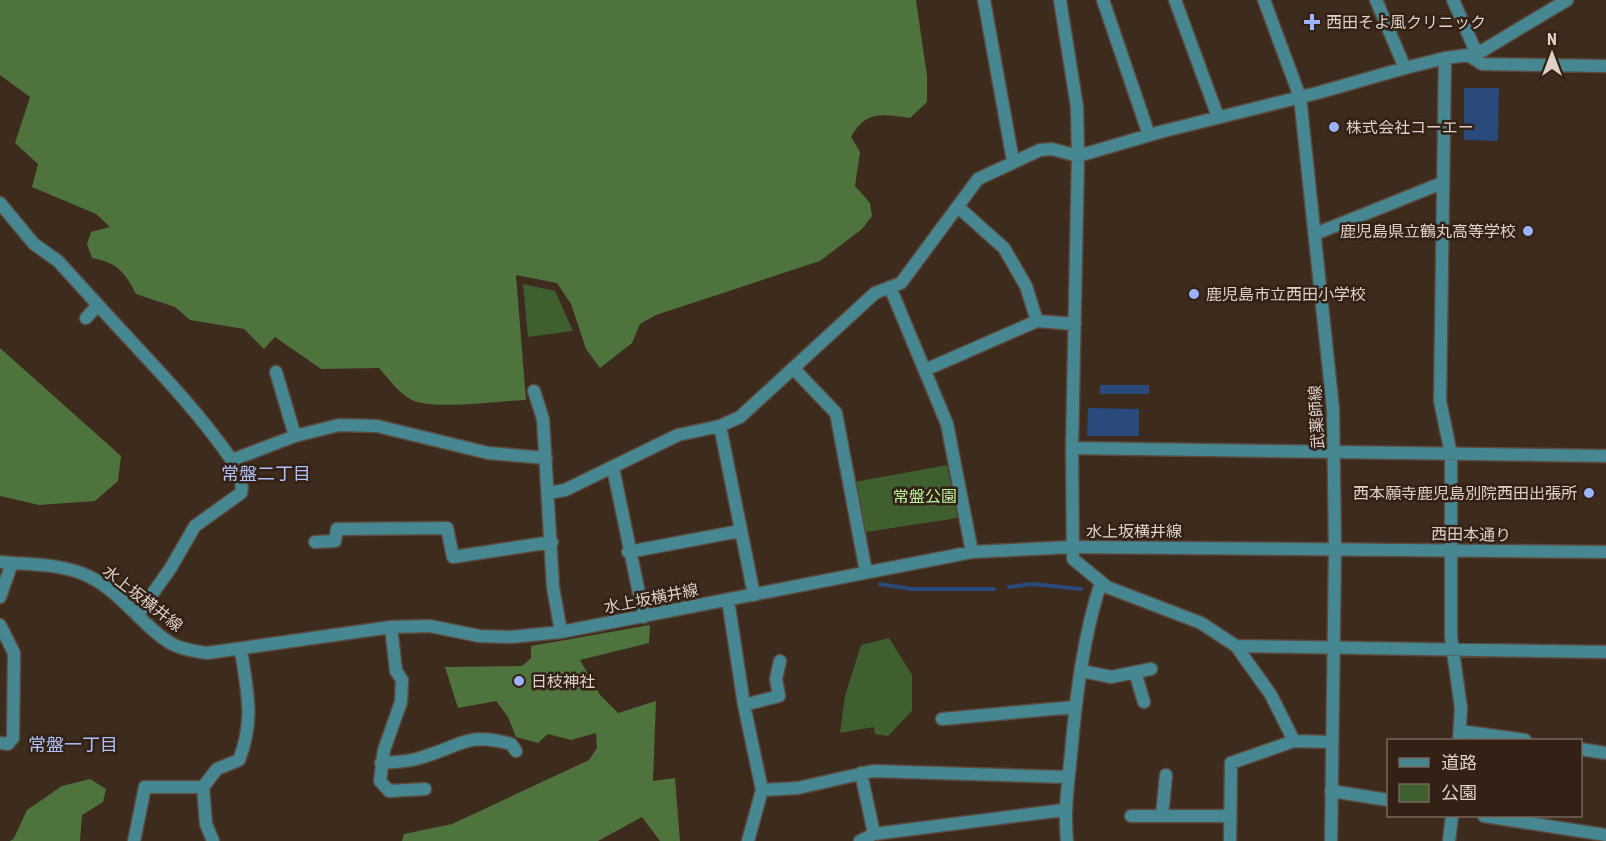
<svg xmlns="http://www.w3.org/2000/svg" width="1606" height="841" font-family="'Roboto Condensed','Noto Sans JP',sans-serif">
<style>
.green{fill:#3f5f2f}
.forest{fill:#4e733c}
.water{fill:#294a7b}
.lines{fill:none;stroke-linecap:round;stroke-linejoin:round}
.stream{stroke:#294a7b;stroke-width:4}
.minor-casing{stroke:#5a493d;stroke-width:15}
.tertiary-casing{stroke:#5a493d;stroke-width:15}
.minor{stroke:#468791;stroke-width:12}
.tertiary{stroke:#468791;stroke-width:12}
.poi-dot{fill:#9db4fd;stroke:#322114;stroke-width:2}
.labels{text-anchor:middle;stroke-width:5;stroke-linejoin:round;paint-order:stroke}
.poi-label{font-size:16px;fill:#ddd1c9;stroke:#322114;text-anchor:start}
.street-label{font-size:16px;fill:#ddd1c9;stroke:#322114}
.park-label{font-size:16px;fill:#baf19f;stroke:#322114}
.neighbourhood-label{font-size:18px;fill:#afc0f7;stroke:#322114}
</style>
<rect width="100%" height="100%" fill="#3d2b1e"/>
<path class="green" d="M523,284l32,7 18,40 -45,6z
M947,465l11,53 -92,14 -11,-50z
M889,638l23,37v36l-24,25 -13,-2 -1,-7 -34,6 5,-37 16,-51z"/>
<path class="forest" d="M0,0h916l11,76v26l-17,16c-26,-4 -45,-8 -59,19l9,15 -5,34 15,17 2,13 -10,13 -42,32 -164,54 -16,9 -8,19 -32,25 -14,-19 -15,-45 -14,-21 -41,-8 10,125c-30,1 -80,9 -109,2 -15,-4 -28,-23 -38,-34l-58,1 -46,-32 -11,12 -20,-20 -54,-9 -15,-13 -39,-13c-11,-22 -20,-32 -44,-36l-5,-14 4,-12 19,-5 -14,-13 -64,-27 6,-23 -23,-21 15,-46 -30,-22z
M0,348l121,108 -3,25 -23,20 -56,4 -39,-9z
M650,625l-1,18 -69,17 20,35 18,18 38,-12 -3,80 22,-3 5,63h-20l-18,-24 -44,24h-196l2,-7 48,-10 137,-64 8,-12 -1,-15 -25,7 -23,-6 -10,9 -22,-6 -8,-20 -12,-16 -38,7 -13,-41 77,-1 9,-8v-12z
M90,779l16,10 -3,13 -21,13 -2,26h-70l4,-3 13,-28 35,-24z"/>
<path class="water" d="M1464,88h35l-1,53 -34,-1z
M1100,385h49v9h-49z
M1088,408l51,1v27h-52z"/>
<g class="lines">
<path class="stream" d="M880,584l31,5h83
M1009,587l23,-3 49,5"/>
<defs>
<path id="minor" d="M984,0l29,161
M1103,0l46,135
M1175,0l43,117
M1376,0l29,68
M1453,0l24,54
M1468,55l14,9 124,2
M1445,58l-5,343 11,53v183l10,71 -2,32
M0,203l34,41 24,17 40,44
M958,207l46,41 22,38 11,35
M1315,234l127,-51
M890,287l57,137 25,128
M86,318l12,-13c45,50 95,99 133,154 6,8 13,24 10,34l-46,33 -25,43 -32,45
M793,368l43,45 30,159
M925,370l112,-49 38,3
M276,372l19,64
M534,391l9,28 10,168 8,45
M720,426l34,169
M1072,448l534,8
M232,460l63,-24 44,-11 38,1 111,27 58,5
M613,468l31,149
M549,493l16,-3 113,-55 42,-9 20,-9 135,-124 26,-10 77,-104 62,-29 12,-1 26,7 -1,-49 -17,-107
M315,542l20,-1 2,-12 110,-1 6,29 99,-15
M628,552l112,-21
M0,562c30,3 63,1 90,15 31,15 54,51 82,67 11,6 23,7 35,9l184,-26 39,-1 49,10 32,1 50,-5 411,-80 100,-5
M0,597l12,-34
M728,600l16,105 18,85 -14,51
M0,625l14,28 -1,85 -5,6 -8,-1
M391,627l5,44 6,9 -1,22 -17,48 -4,31 9,10 36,-2
M1236,646l370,6
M1082,671l29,6 40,-8
M1135,672l9,30
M744,705l35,-9 -3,-17 4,-18
M942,719l133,-12
M1460,731l65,9
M1294,741l-23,-46 -35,-49 -35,-23 -94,-36 -34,-28 -1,-111 6,-292 82,-24 157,-39 88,-25 40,-10 32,-4 90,-54
M1580,749l26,4
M381,763c14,-1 29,-1 42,-6 40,-12 44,-25 88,-13l5,7
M861,773l13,61
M762,790l36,-2 75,-17 194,6
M1331,791l57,9
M1131,816h99
M1162,816l4,-41
M1484,816l122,19
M134,841l11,-54h58
M213,841l-7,-17 -3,-37 14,-18 22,-9c16,-41 8,-68 2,-110
M860,841l14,-7 190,-24
M1067,841c-3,-30 1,-57 4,-87 5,-57 12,-117 30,-172
M1230,841l1,-78 63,-22 37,1
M1449,841l3,-25"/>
<path id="tertiary" d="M1264,0l36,97 33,312 2,140 -4,292
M1072,547l534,5"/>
</defs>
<use href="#minor" class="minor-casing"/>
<use href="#tertiary" class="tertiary-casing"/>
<use href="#minor" class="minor"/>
<use href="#tertiary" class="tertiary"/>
</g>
<g class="poi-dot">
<path d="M1309 13h6v6h6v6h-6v6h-6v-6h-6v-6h6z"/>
<circle cx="1334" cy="127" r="6"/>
<circle cx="1528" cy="231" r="6"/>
<circle cx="1194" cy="294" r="6"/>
<circle cx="1589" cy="493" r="6"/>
<circle cx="519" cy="681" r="6"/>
</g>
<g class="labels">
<g class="poi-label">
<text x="1326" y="28">西田そよ風クリニック</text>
<text x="1346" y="133">株式会社コーエー</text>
<text x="1516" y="237" text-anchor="end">鹿児島県立鶴丸高等学校</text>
<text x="1206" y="300">鹿児島市立西田小学校</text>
<text x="1577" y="499" text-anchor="end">西本願寺鹿児島別院西田出張所</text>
<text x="531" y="687">日枝神社</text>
</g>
<g class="street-label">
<text transform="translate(1316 417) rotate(-93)" y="6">武薬師線</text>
<text x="1134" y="537">水上坂横井線</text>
<text transform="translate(1471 534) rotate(1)" y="6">西田本通り</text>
<text transform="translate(143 598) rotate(38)" y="6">水上坂横井線</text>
<text transform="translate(651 598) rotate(-11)" y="6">水上坂横井線</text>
</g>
<g class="park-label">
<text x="925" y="502">常盤公園</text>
</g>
<g class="neighbourhood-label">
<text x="266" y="480">常盤二丁目</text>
<text x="73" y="751">常盤一丁目</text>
</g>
</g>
<rect x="1387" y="739" width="195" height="78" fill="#322114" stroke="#76675c" stroke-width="1.5"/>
<rect x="1399" y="758" width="30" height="9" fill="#468791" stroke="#76675c" stroke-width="1.5"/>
<text x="1441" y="769" font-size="18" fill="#ddd1c9">道路</text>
<rect x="1399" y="784" width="30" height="18" fill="#3f5f2f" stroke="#76675c" stroke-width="1.5"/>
<text x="1441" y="799" font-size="18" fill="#ddd1c9">公園</text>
<g transform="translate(1552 54)" stroke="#322114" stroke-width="4.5" paint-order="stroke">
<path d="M0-4.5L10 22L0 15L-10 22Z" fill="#ddd1c9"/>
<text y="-9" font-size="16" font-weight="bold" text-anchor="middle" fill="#ddd1c9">N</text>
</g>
</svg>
